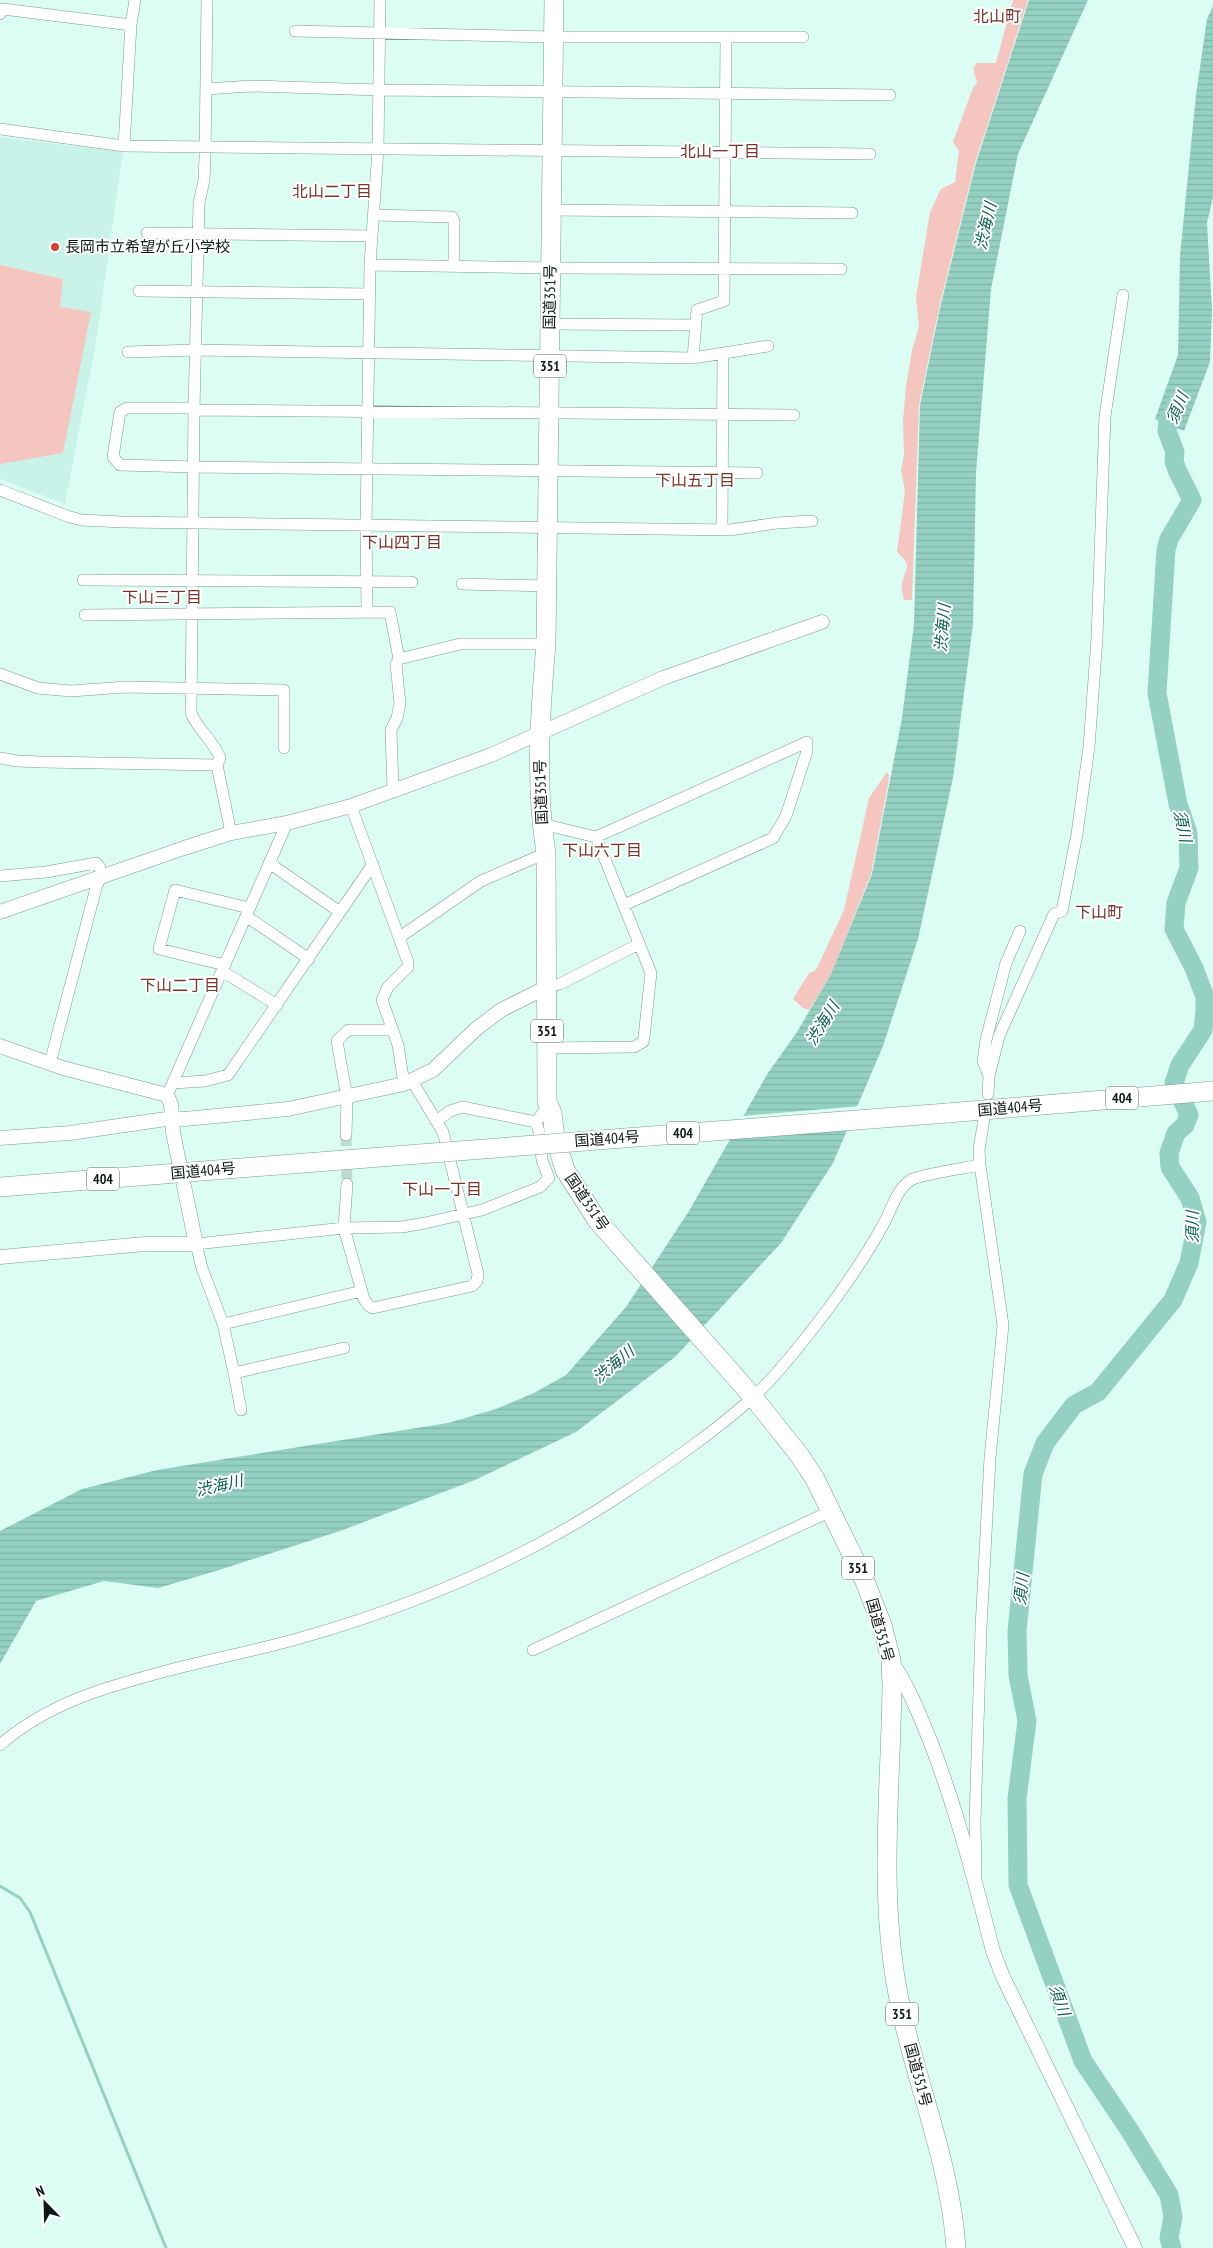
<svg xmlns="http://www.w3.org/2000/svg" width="1213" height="2248" font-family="'PT Sans Narrow','Noto Sans JP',sans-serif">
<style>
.built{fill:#c9f3e8}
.grass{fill:#f4c6bf}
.water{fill:url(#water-rules)}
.pier{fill:#dcfdf4}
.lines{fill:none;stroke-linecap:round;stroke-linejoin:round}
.stream{stroke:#94d1c2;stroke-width:3}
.river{stroke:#94d1c2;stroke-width:19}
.minor-tunnel{stroke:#bddbd3;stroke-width:11;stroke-dasharray:11 5.5;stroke-linecap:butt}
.minor-casing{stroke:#7c9b93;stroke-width:12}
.tertiary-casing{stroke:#7c9b93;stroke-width:15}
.trunk-casing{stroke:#7c9b93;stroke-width:20}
.minor{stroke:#fff;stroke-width:11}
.tertiary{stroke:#fff;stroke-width:14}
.trunk{stroke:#fff;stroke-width:19}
.trunk-bridge-casing{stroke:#7c9b93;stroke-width:20;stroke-linecap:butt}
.trunk-bridge{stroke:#fff;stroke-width:19}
.poi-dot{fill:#d04335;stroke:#fff;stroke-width:2}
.labels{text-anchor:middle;stroke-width:4;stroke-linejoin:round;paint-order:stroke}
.shield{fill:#fff;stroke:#555d5b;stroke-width:1}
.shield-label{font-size:14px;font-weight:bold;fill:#0c1815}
.poi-label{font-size:15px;fill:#0c1815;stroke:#fff;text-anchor:start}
.street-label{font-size:15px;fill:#0c1815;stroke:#fff}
.neighbourhood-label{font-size:16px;fill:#7a342b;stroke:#fff}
.water-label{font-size:16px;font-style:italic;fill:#0c6052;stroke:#fff}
</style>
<defs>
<pattern id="water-rules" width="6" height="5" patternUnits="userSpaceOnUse" patternTransform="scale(1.25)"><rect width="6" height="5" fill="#94d1c2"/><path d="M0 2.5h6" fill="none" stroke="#7eb3a6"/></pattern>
</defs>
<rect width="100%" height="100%" fill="#dcfdf4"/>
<path class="built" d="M0,137l123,15 -27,190 -31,162 -65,-25z"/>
<path class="grass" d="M1013,0h15l-53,163 -36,145 -20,97 -7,195h-8c-1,-5 -3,-12 -2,-16 4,-18 11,-17 -5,-32l8,-61 -4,-21 3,-15 -1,-34 3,-35 6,-36 7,-23 -3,-30 14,-85 11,-23 14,-7 4,-31 -6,-9 20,-54 4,-5 -4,-15 4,-5h19z
M0,265l63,14 -3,28 31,5 -28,141 -63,11z
M887,772l2,3 -1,10 -17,89 -40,100 -22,36 -6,-2 -10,-9 16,-26 7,-3 28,-60 25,-112z"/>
<path class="water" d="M1029,0h59l-70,154 -27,135 -15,184 -3,151 -20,154 -35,161 -35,107 -50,117 -52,80 -106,114 -99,75 -101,48 -135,51 -124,40 -58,17 -54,-7 -68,20 -36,63v-133l82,-42 75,-19 291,-47 48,-14 38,-16 32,-18 60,-68 63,-96 79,-138 29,-41 34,-58 41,-100 30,-156 12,-94 6,-219 20,-97 36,-145z
M1213,6v191l-6,26 5,87 -2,52 -26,69 -29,-12 23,-64 2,-99 16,-161 11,-76z"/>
<path class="pier" d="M860,1106l-9,21 -123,10 12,-21z"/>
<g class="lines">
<path class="stream" d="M0,1886l20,12 10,14 136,336"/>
<path class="river" d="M1172,2248l-3,-10 4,-21 -4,-22 -39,-64 -47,-70 -65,-176 -1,-87 10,-77 -9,-46 -1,-44 16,-157 12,-31 29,-38 24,-13 75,-92 16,-37 8,-41 -7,-24 -20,-31 -1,-14 7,-20 9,-8 4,-10 -15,-32 6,-18 23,-35 2,-19v-14l-11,-29 -20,-39 2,-26 13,-35 -1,-35 -10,-29 -21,-111 9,-143 3,-11 23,-39 -15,-30 -3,-9 1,-9 -8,-21 1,-11 10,-19"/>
<path class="minor-tunnel" d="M346,1135l1,49"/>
<defs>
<path id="minor" d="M207,0l-2,158 -1,22 -5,23 -5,207 -3,303c7,17 22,27 29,45l-3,7 14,68
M0,14l3,-5 128,16
M295,31l258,6h250
M206,89l45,-3 128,4 511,5
M0,129l124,17 746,8
M124,146l7,-121 4,-25
M551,210l301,3
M374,215l78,2 2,4v44
M147,233l225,3
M370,265l181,3 290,1
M139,291l231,3
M550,324l146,1
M128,352l69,-2 496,8 75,-12
M693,358l4,-48 27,-9 2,-264
M194,408h-67l-7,4 -7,45 7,8 74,2 563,6
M194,410l600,5
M0,490l67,26 14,4 42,2 607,8 47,-7 35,-2
M722,529l1,-175
M83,580l329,2
M462,584l84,2
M367,611l-1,-86 4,-260 8,-116 2,-149
M85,615l305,-3 9,47 -3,5 4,40 -3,14 -6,12 2,60
M399,659l61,-15h86
M0,674l38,14 33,3 55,-4 158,3v58
M0,758l17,3 24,1 176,3
M351,806l57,156v5l-20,20 -6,13 16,45 6,39
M542,824l54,13 211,-95v9l-21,65 -13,22 -149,67
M269,863l71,49
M0,876l46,-4 50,-9c9,7 4,16 0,25l-46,175
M246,916l63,43
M400,937l81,-56 65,-28
M225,965l-66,-16 16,-59 74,18
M222,971l55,34
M547,987l13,-3 79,-40
M547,1048l87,-1 9,-5 1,-5 7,-64 -55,-136
M989,1076l10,-40 55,-122 8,-3 15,-77 12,-87 8,-109 8,-222 18,-121
M173,1083l32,-2 23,-6 145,-211
M170,1089l117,-266
M988,1094l1,-18 -6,-15 3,-21 20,-77 14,-32
M438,1120l12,-9 12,-4 74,15
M346,1135l1,-37 -10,-57 11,-11h45
M347,1184l-3,44 20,71 4,6 5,3 99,-22 5,-5 1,-7 -35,-142 -31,-51
M223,1324l139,-33
M344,1348l-110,25 -11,-49 -21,-56 -6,-24 148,-16 58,-1 23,-4 57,-13 58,-23 9,-9 -7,-18 -3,-29 -3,-9 9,-12 2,-8
M234,1373l7,37
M533,1650l298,-139
M0,1745c48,-42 106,-58 166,-74 46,-12 93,-21 138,-34 115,-33 224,-79 323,-146 42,-28 86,-58 124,-92 26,-23 56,-62 77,-90 20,-27 39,-55 55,-84 8,-14 14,-37 28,-45 10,-6 55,-12 69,-15
M976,1875l-1,-54 6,-193 9,-170 13,-133 -23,-160 -1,-16 5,-30"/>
<path id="tertiary" d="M0,912l184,-64 47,-15 56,-10 64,-17 140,-51 172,-77 159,-56
M0,1046l63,22 104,27 4,9 2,28 6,30
M0,1138l70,-5 103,-15 12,1 103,-10 116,-25 29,-14 43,-41 25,-19 46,-23
M0,1257l145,-13h51l-12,-58
M891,1661c18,26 28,53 40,82 26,68 44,138 62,208l10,26 132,271"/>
<path id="trunk" d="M554,0l-8,644c-6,70 -11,140 0,209l1,249 5,11 3,25 10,32 32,50 156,177 47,59 15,23 49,100 18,46 9,35 1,25c-1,99 -13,199 4,298 15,89 54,174 60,265
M947,1113l266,-22
M0,1187l419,-33"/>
</defs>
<use href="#minor" class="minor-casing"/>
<use href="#tertiary" class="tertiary-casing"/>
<use href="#trunk" class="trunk-casing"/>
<use href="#minor" class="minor"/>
<use href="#tertiary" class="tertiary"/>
<use href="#trunk" class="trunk"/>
<defs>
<path id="trunk-bridge" d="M419,1154l528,-41"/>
</defs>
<use href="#trunk-bridge" class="trunk-bridge-casing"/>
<use href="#trunk-bridge" class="trunk-bridge"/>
</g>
<circle class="poi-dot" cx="55" cy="247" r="5"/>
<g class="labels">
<g class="shield">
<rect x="534" y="354.5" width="32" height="23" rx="4"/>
<rect x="531" y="1019.5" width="32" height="23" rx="4"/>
<rect x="1106" y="1086.5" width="32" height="23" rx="4"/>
<rect x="667" y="1121.5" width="32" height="23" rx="4"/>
<rect x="87" y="1167.5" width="32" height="23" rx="4"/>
<rect x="842" y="1556.5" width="32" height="23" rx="4"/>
<rect x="886" y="2002.5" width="32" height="23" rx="4"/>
</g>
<g class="shield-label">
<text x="550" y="371">351</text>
<text x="547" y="1036">351</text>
<text x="1122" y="1103">404</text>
<text x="683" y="1138">404</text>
<text x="103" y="1184">404</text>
<text x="858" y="1573">351</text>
<text x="902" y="2019">351</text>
</g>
<g class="poi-label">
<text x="65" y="252">長岡市立希望が丘小学校</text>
</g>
<g class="street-label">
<text transform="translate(550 297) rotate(-89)" y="5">国道351号</text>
<text transform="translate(541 792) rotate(-92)" y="5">国道351号</text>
<text transform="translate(1010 1108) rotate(-5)" y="5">国道404号</text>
<text transform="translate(607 1139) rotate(-4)" y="5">国道404号</text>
<text transform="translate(203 1171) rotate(-5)" y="5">国道404号</text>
<text transform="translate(587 1202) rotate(56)" y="5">国道351号</text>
<text transform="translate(880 1630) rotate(74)" y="5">国道351号</text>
<text transform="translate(918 2075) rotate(75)" y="5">国道351号</text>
</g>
<g class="neighbourhood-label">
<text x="997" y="22">北山町</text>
<text x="720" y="157">北山一丁目</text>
<text x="332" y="197">北山二丁目</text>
<text x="695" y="486">下山五丁目</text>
<text x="402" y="548">下山四丁目</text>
<text x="162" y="603">下山三丁目</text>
<text x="602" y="856">下山六丁目</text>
<text x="1099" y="918">下山町</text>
<text x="180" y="991">下山二丁目</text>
<text x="442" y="1195">下山一丁目</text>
</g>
<g class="water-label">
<text transform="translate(985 226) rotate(-77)" y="6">渋海川</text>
<text transform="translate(1177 408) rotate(-67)" y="6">須川</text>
<text transform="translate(942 628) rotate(-85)" y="6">渋海川</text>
<text transform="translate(1183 826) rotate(78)" y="6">須川</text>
<text transform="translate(822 1023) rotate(-58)" y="6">渋海川</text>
<text transform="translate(1192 1227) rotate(-90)" y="6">須川</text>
<text transform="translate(613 1364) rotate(-40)" y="6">渋海川</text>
<text transform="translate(219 1485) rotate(-13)" y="6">渋海川</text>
<text transform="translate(1021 1589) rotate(-84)" y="6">須川</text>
<text transform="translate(1060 2000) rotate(70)" y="6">須川</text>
</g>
</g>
<g transform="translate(45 2203) rotate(337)" stroke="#ffffff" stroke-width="4" paint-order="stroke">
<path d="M0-4L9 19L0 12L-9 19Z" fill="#0c1815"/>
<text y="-8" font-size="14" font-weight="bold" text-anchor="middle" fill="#0c1815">N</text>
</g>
</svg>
